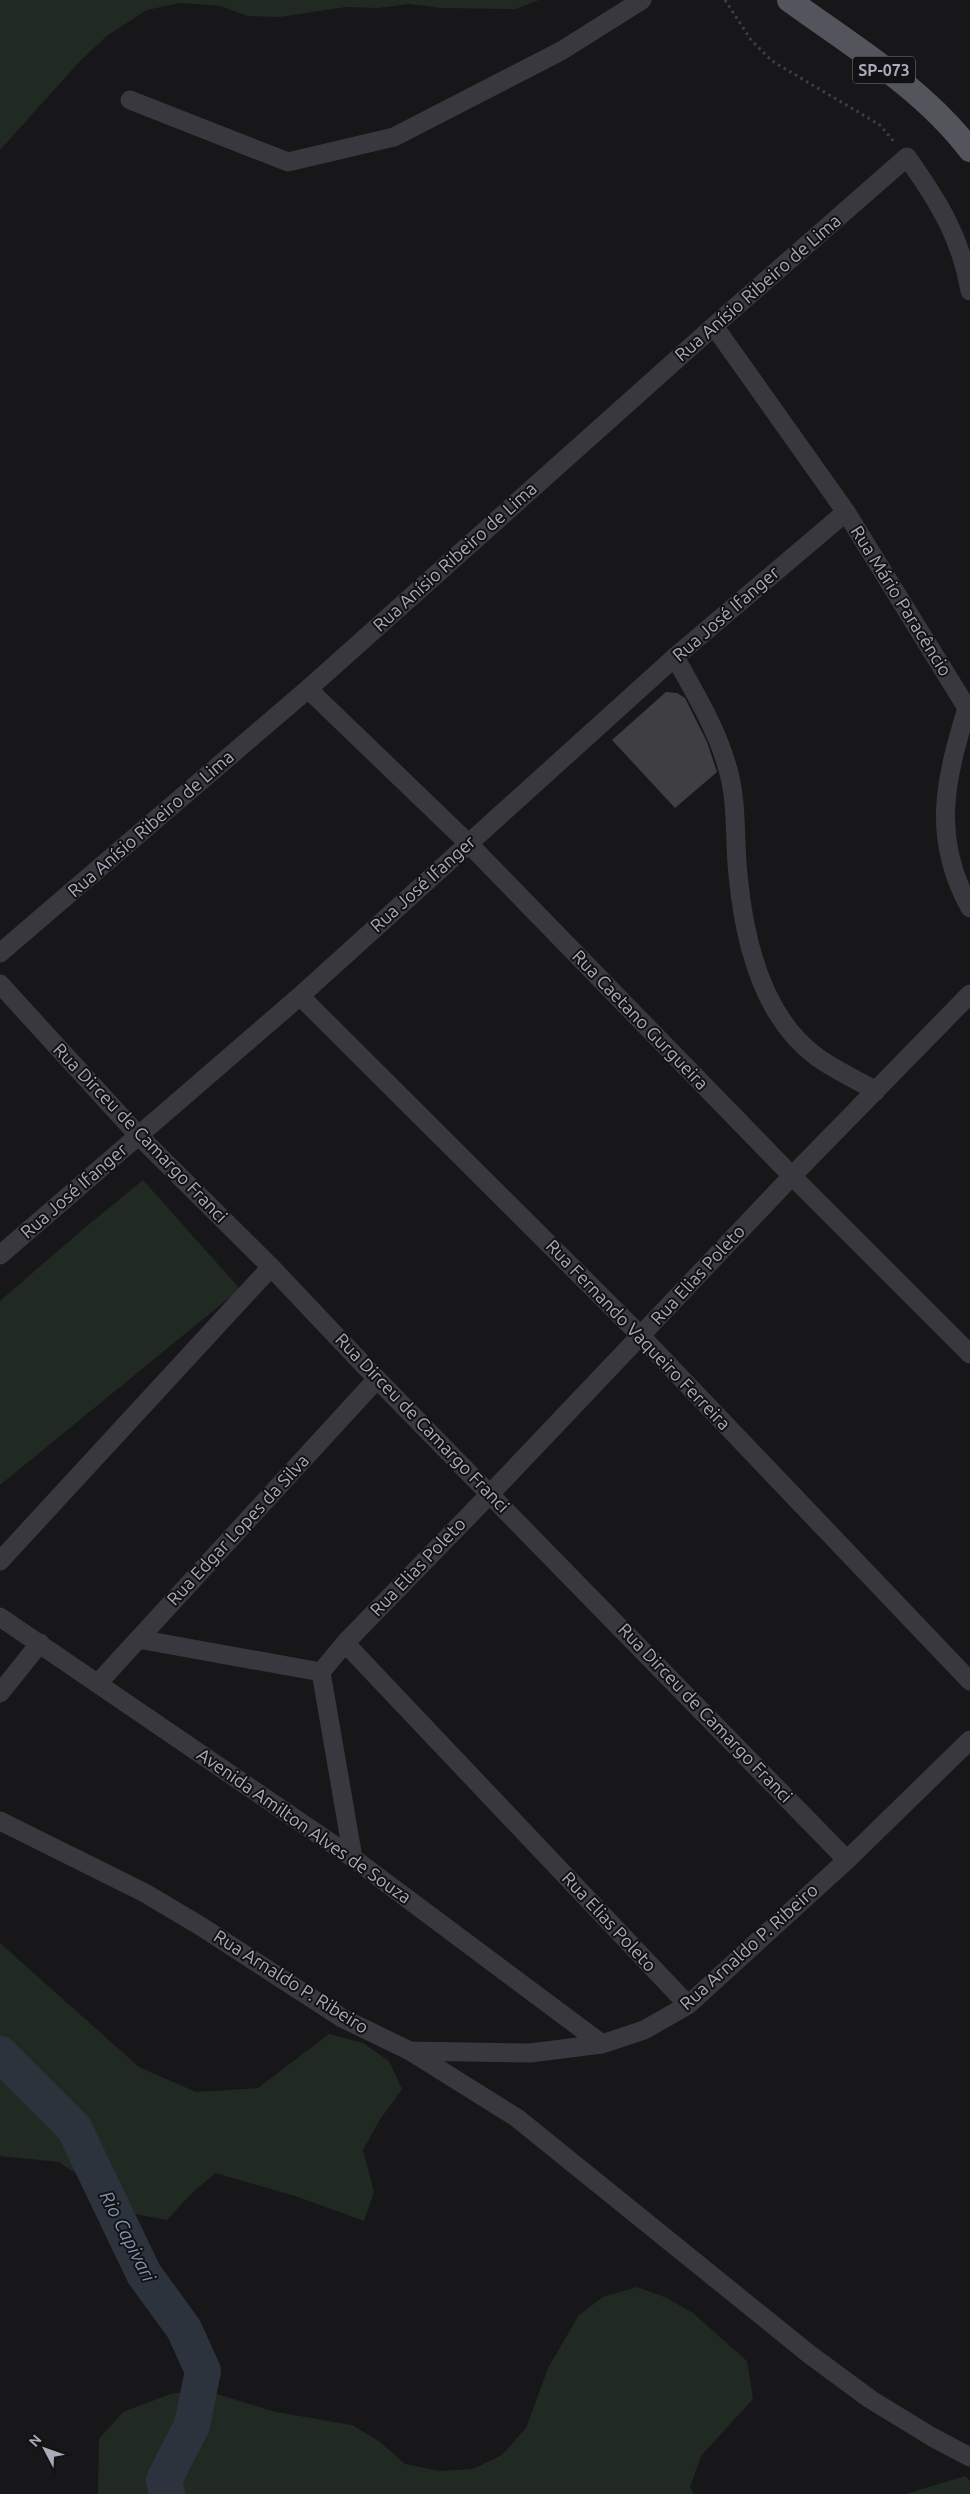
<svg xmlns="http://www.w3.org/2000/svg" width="970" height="2494" font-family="Ubuntu,sans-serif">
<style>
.green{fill:#212923}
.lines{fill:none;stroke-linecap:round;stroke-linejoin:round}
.river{stroke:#2d333d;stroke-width:36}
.building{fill:#3f3f43}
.path{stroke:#3e3f45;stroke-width:3;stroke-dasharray:2.5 4;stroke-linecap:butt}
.minor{stroke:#38383e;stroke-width:19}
.major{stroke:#54545d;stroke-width:24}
.labels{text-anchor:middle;stroke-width:4;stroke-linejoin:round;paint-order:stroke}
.shield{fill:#121214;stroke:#7c7d88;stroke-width:1}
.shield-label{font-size:16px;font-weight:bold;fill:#a9abb9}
.street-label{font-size:18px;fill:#a9abb9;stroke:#121214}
.water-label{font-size:19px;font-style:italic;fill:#8093b4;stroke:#121214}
</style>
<rect width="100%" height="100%" fill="#171719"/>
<path class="green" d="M0,0h539l-23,9 -74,-1 -33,-4 -31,4 -32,-1 -66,10 -32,-1 -28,-10 -40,-3 -33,7 -39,25 -26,24 -82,91z
M143,1180l97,109 -240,196v-184l82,-71z
M0,1943l139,124 57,25 62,-4 71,-54 34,9 26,18 13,28 -23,32 -16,29 11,42 -10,29 -69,-25 -80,-23 -24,21 -24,26 -32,-6 -76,-52 -59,-6z
M637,2287l30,11 26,15 54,48 6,38 -52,57 -11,31 4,7h-596l1,-55 24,-27 50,-19 34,-2 69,21 76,13 27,16 26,23 35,7 33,-2 29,-14 24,-27 22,-60 31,-53 24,-18z
M965,2476l5,5v13h-64z"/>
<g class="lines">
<path class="river" d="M0,2054l74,74 70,146 40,55 19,42 -11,54 -28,55 3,14"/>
</g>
<path class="building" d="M666,692l11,1 8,5 22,44 10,30 -42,36 -63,-68z"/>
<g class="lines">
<path class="path" d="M725,0l26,40 21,21 108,64 15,18"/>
<path class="minor" d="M130,100l158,62 106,-25 167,-86 81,-51
M714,326l132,186 121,196c-22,73 -36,129 3,200
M675,657c19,35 41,70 52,109 11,35 7,73 11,109 6,64 24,142 79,182 18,13 40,23 59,34
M308,689l160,154 324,333 178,178
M0,953l308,-264 406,-363 193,-169c31,44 54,80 63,134
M0,984l138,151 133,132 106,112 470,481
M300,996l341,340 329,345
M0,1255l300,-259 375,-339 171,-145
M0,1561l271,-294
M0,1617l353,241 249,186
M138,1639l183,33
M345,1643l343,362
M321,1672l24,-29 146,-150 301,-317 178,-182
M321,1672l32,186
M99,1682l278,-303
M0,1693l40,-50
M0,1821l145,72 57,34 140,91 68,33 120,2 72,-9 42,-14 44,-25 159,-145 123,-120
M410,2051l107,67 292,236 61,45 62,38 38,20"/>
<path class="major" d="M789,0c62,45 134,88 181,150"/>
</g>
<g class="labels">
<rect class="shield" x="853" y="56.5" width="62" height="27" rx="4"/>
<g class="shield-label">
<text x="884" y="76">SP-073</text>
</g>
<g class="street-label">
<text transform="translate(758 288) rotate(-41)" y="6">Rua Anísio Ribeiro de Lima</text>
<text transform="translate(455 557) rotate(-42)" y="6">Rua Anísio Ribeiro de Lima</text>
<text transform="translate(901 601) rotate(58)" y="6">Rua Mário Paracêncio</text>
<text transform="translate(726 614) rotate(-41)" y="6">Rua José Ifanger</text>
<text transform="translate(151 824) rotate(-41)" y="6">Rua Anísio Ribeiro de Lima</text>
<text transform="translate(423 884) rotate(-42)" y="6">Rua José Ifanger</text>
<text transform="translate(640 1020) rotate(46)" y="6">Rua Caetano Gurgueira</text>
<text transform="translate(140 1133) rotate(46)" y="6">Rua Dirceu de Camargo Franci</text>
<text transform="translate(74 1191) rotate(-41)" y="6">Rua José Ifanger</text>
<text transform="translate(698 1275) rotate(-47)" y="6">Rua Elias Poleto</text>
<text transform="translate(638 1335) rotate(46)" y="6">Rua Fernando Vaqueiro Ferreira</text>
<text transform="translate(422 1423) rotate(46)" y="6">Rua Dirceu de Camargo Franci</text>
<text transform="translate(238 1530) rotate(-47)" y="6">Rua Edgar Lopes da Silva</text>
<text transform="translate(418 1567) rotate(-46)" y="6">Rua Elias Poleto</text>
<text transform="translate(705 1713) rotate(46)" y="6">Rua Dirceu de Camargo Franci</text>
<text transform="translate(304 1826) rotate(35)" y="6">Avenida Amilton Alves de Souza</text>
<text transform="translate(609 1922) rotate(47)" y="6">Rua Elias Poleto</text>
<text transform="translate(749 1947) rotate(-42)" y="6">Rua Arnaldo P. Ribeiro</text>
<text transform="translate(291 1982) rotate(32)" y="6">Rua Arnaldo P. Ribeiro</text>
</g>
<g class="water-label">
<text transform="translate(128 2236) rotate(63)" y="7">Rio Capivari</text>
</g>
</g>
<g transform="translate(45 2449) rotate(311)" stroke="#121214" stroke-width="4" paint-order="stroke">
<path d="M0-4L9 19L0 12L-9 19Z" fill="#a9abb9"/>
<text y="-8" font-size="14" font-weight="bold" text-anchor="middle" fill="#a9abb9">N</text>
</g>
</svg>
